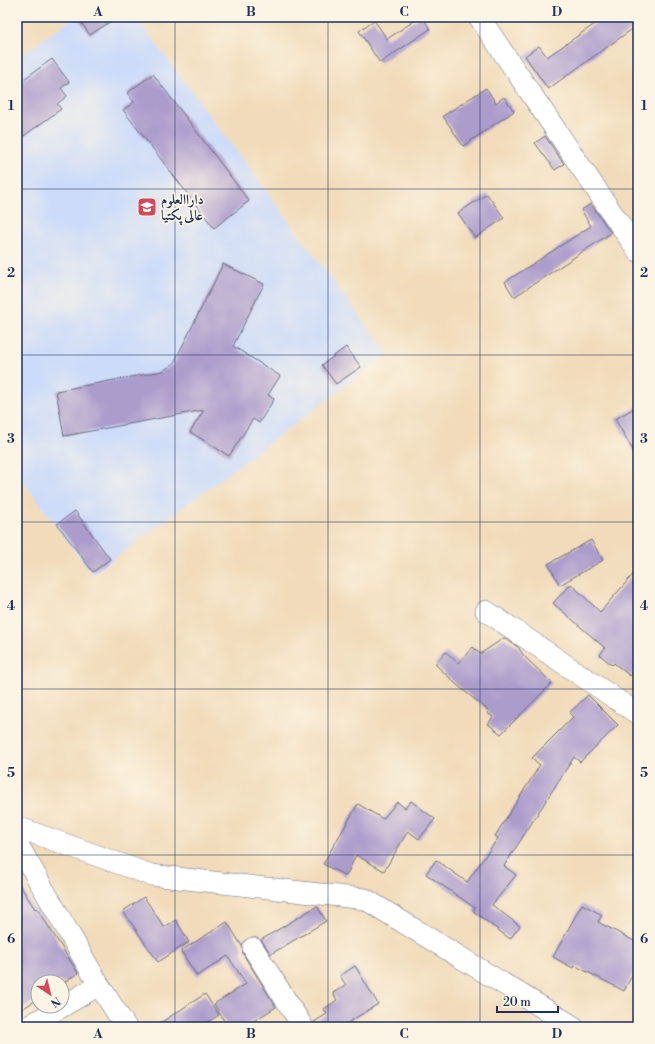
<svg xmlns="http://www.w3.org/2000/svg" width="655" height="1044" font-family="'Libre Bodoni',Amiri,serif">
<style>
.built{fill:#ccdbf9}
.building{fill:#ac9ccc}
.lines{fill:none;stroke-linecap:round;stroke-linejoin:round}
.street-casing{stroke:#666b7e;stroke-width:22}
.street{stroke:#fff;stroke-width:21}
.grid{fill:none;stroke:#1b2f5e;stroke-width:1;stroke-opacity:0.55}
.labels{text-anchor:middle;stroke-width:3.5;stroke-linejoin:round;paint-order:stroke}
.poi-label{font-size:14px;font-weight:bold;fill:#1b2f5e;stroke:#fcf5e5;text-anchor:start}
.neatline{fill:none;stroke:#1b2f5e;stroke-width:1.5}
.grid-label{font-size:13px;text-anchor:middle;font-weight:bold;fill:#1b2f5e}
</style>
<rect width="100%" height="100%" fill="#fcf5e5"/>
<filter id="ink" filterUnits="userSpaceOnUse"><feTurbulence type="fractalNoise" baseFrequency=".025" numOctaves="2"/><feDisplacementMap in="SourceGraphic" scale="8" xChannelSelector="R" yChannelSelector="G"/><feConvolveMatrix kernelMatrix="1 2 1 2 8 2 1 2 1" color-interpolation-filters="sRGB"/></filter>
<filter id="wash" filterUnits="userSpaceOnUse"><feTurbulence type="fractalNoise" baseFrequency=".012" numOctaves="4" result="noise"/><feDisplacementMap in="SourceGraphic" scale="16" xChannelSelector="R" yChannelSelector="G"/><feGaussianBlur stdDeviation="0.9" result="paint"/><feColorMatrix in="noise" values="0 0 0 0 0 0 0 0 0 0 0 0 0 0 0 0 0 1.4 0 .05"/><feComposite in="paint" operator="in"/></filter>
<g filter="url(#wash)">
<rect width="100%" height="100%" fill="#f1dbba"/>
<path class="built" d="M74,17h62l252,337 -295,221 -76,-102v-414z"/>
<g id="blocks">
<path class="building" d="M77,17h40l-27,18z
M420,17h3l7,12 -50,34 -21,-32 15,-11 13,19z
M605,17h33v8l-90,64 -23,-33 14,-10 8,11z
M52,59l17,23 -8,6 6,8 -10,8 4,5 -44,32v-57z
M153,74l96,127 -35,27 -91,-118 11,-8 -7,-9z
M486,88l10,15 8,-6 10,14 -51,35 -20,-30z
M545,136l19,28 -9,6 -20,-27z
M487,194l17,24 -29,20 -17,-25z
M591,204l20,29 -97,64 -9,-15 86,-56 -10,-16z
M223,264l41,20 -31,62 47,30 -12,19 6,4 -15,24 -6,-4 -24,37 -39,-24 14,-22 -140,26 -8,-45 107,-20 11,-8z
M346,347l15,20 -25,17 -14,-19z
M638,406v53l-23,-40z
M75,511l35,48 -17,13 -36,-48z
M591,540l12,20 -43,25 -12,-21z
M638,569v96l-8,11 -16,-13 -2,2 -12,-10 5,-7 -52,-45 18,-19 29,28z
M504,638l14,9 6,9 28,27 -51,51 -13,-10 5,-7 -6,-4 2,-2 -32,-26 -22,-21 11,-12 12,11 15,-16 7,7z
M588,695l30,30 -38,37 -6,-5 -70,109 12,9 -24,30 28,21 -10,13 -37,-28 2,-3 -49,-34 10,-14 31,22 31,-44 -3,-2 45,-71 -8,-7 41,-41 -4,-4z
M411,801l24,18 -16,20 -11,-8 -24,40 -28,-16 -10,21 -23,-12 35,-60 25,15 14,-17 8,6z
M17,881l18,28 2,-1 41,65 -16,11v-2h-24v17l-21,13z
M144,897l20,30 12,-7 13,22 -31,20 -35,-51z
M582,904l20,11 -4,7 40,21v20l-14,28 -50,-26 -1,3 -20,-11z
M317,906l9,15 -55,33 -10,-14z
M227,922l15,24 1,8 33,53 -32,20h-16l-14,-23 32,-20 -18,-28 -31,20 -16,-25z
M355,966l23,38 -37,23h-26l-1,-5 13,-8 -3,-5 13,-9 -4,-7 13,-8 -6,-9z
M205,994l14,21 -19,12h-46z"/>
</g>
</g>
<g filter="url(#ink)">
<use href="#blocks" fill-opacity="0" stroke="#666b7e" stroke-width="1"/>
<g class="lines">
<defs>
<path id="street" d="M479,17l159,234
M486,611l152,103
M17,827l134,48 214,24 209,128
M17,843l82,142 27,42
M253,948l50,79
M27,1027l72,-42"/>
</defs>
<use href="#street" class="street-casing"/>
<use href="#street" class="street"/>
</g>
</g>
<path class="grid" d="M175,17v1010M328,17v1010M480,17v1010M17,189h621M17,355h621M17,522h621M17,689h621M17,855h621"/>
<defs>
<symbol id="school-square" viewBox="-11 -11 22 22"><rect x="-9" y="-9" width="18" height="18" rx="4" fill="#d1495b" stroke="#fcf5e5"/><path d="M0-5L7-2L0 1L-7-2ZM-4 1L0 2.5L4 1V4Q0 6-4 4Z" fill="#fff"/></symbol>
</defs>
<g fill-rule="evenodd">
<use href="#school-square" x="136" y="196" width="22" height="22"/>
</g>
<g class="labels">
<g class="poi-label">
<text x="161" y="204">داراالعلوم<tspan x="161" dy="16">عالی پکتیا</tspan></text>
</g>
</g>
<rect width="655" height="1044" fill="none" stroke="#fcf5e5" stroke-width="44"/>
<g transform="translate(50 994) rotate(145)"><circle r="19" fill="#fcf5e5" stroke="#a2a6af"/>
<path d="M0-3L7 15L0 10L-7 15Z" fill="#d1495b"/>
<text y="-6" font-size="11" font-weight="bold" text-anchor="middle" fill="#1b2f5e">N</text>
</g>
<path d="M497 1006v6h61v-6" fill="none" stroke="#1b2f5e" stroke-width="2"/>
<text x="503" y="1006" font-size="12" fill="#1b2f5e" stroke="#fcf5e5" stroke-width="3" paint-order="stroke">20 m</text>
<rect x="22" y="22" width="611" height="1000" class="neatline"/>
<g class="grid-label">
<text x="98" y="16">A</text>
<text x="251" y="16">B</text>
<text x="404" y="16">C</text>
<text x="557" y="16">D</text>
<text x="11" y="110">1</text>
<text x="644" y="110">1</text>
<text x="11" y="277">2</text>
<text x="644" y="277">2</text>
<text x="11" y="443">3</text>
<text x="644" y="443">3</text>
<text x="11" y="610">4</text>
<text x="644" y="610">4</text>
<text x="11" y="777">5</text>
<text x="644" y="777">5</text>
<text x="11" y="943">6</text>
<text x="644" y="943">6</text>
<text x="98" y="1038">A</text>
<text x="251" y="1038">B</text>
<text x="404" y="1038">C</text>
<text x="557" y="1038">D</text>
</g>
</svg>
